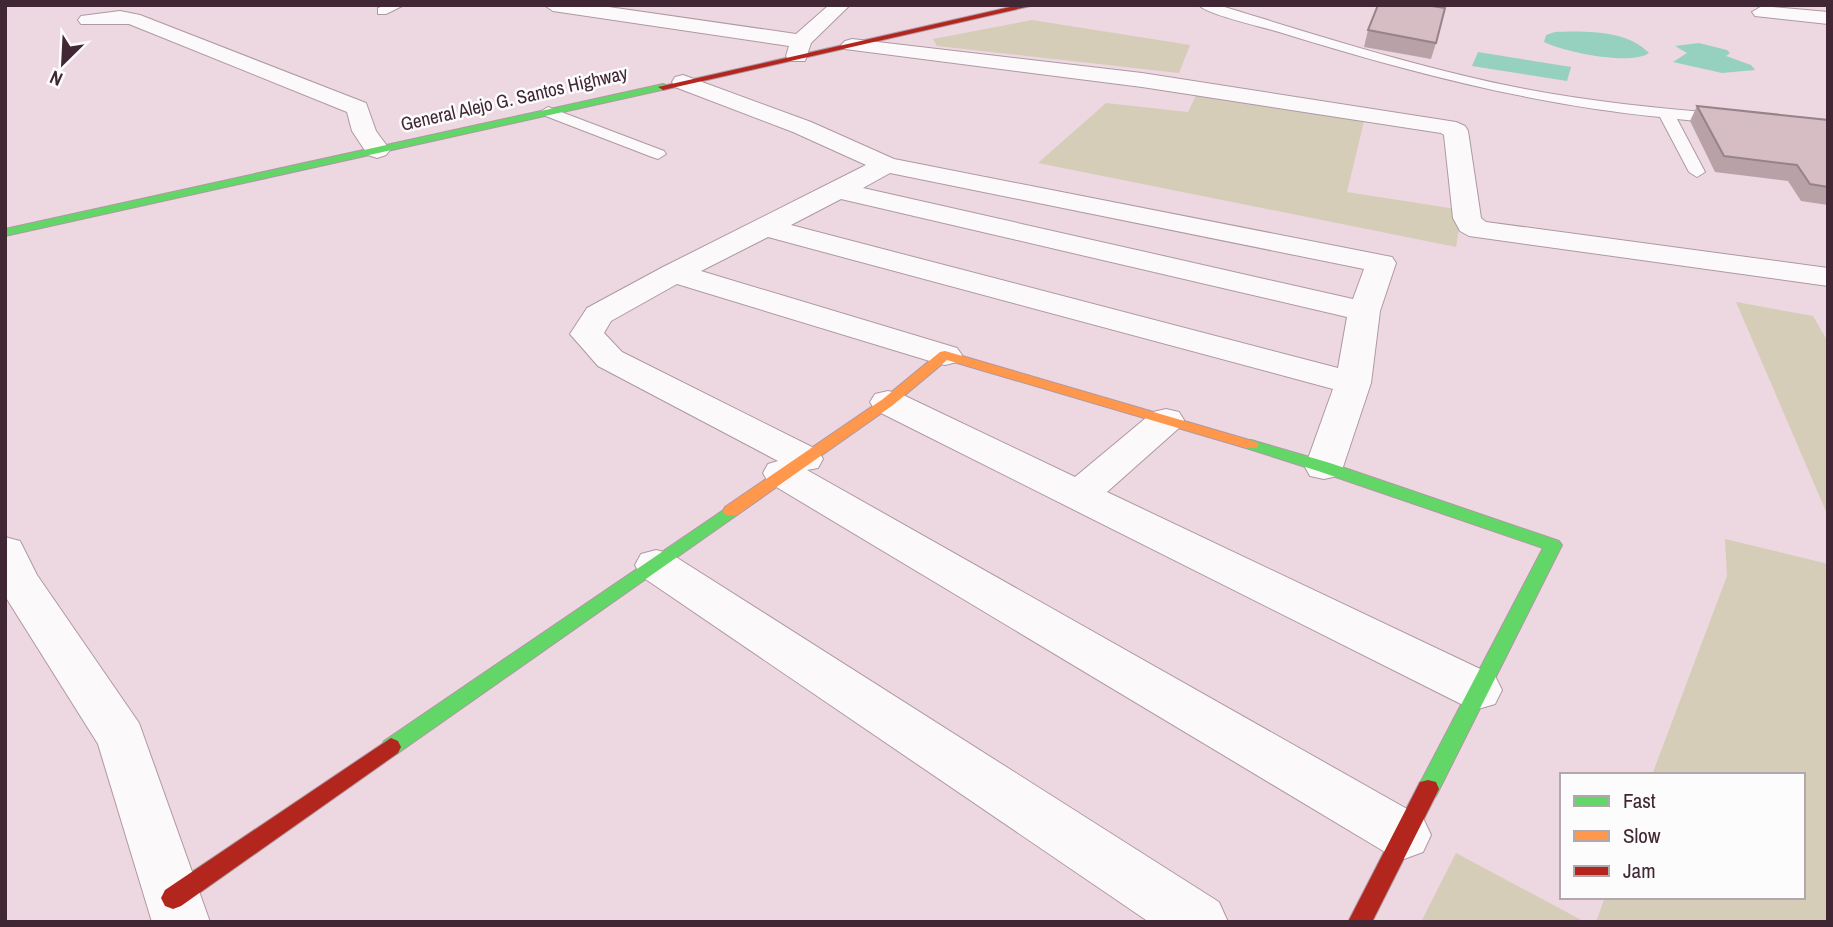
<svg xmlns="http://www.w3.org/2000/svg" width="1833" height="927" font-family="'Archivo Narrow',sans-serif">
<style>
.green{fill:#d5cdb7}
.water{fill:#95d1be}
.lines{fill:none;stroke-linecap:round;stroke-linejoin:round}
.lane-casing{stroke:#ae99a3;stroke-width:2}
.street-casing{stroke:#ae99a3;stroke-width:2}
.fast-casing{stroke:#ae99a3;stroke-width:2}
.slow-casing{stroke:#ae99a3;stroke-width:2}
.jam-casing{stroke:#ae99a3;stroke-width:2}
.lane{fill:#fcf9fa;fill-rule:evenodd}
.street{fill:#fcf9fa;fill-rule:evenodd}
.fast{fill:#63d668;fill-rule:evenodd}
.slow{fill:#ff974d;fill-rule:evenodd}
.jam{fill:#b3261e;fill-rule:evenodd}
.wall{fill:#b8a2a8}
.building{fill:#d6bcc3;stroke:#968488;stroke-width:2}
.labels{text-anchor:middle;stroke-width:5;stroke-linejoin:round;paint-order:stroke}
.far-street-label{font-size:19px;fill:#412733;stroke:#fcfcfc}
</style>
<rect width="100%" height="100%" fill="#edd7e1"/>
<path class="green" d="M1032,20l158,25 -11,28 -242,-27 -4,-7z
M1200,87l166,26 -19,79 115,18 -6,37 -418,-84 68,-60 82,9z
M1736,302l77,14 15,26v174z
M1725,539l103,25v358h-232l9,-25h198v-122h-151l75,-199z
M1456,853l129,69h-164z"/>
<path class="water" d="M1555,32c29,-1 72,-2 94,21 -18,13 -85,-1 -105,-11l2,-7z
M1699,43l28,7 3,3 -4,3 25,9 4,5 -33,3 -49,-11 14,-9 -12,-7z
M1478,52l93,15 -4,14 -95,-15z"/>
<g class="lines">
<defs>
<path id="lane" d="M386,5h18l-18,9h-8v-6z
M1198,5h20c102,31 203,64 307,84 67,13 134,19 201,25l8,5 -8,5 -49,-5 28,53 -8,5 -8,-5 -29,-55c-131,-13 -255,-46 -381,-85 -20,-6 -67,-16 -81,-27z
M548,107l116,44 2,3 -8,5 -6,-2 -109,-42 -3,-3z"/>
<path id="street" d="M544,5h51l201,29 33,-29h21l-39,38 -6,18h-16l-3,-5 3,-10 -236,-35z
M1762,6l66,6v12l-73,-8 -3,-4z
M120,11l20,4 226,88 10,28 14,19 -4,5 -9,3 -9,-3 -16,-24 -5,-19 -218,-88h-48l-3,-4 3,-4z
M852,39l290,34 314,49 9,4 3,5 13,87 5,4 342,46v18l-359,-50 -9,-5 -7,-13 -9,-83 -3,-2 -299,-46 -297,-38 -4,-4 4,-4z
M683,75l128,47 83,37 498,98 4,6 -16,48 -9,72 -28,84 -5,9 -14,3 -14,-3 -5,-9 28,-78 -565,-152 -67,34 256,77 5,7 -5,7 -12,3 -12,-3 -256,-78 -66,37 -7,12 18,19 196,98 5,9 -5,9 -11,2 616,348 8,17 -8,17 -19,7 -19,-7 -617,-370 -5,-9 5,-9 10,-3 -180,-95 -28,-32 17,-26 76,-41 203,-102 -73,-33 -118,-45 -3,-5 3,-5zM890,173l474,96 -11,30 -490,-111zM841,199l506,118 -9,51 -547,-143z
M888,391l13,3 174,83 78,-65 13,-3 13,3 5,8 -5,8 -72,64 388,184 7,14 -7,14 -17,5 -17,-5 -586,-294 -5,-8 5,-8z
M5,537l15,4 17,34 102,148 71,199h-58l-54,-178 -93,-148z
M656,550l15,4 548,348 9,20h-79l-508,-346 -6,-11 6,-11z"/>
<path id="fast" d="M663,84l3,1v4l-661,147v-7z
M1251,440l79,23 229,78 3,4 -126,251 -8,2 -8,-2 -3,-7 126,-241 -225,-77 -72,-23 -3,-3 3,-3z
M731,505l6,2 2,4 -2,4 -339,238 -7,3 -7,-3 -3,-6 3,-6z"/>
<path id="slow" d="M945,351l311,91 3,3 -3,3h-10l-299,-88 -54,45 -156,110h-12l-2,-4 2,-4 158,-108 57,-47z"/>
<path id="jam" d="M1019,5h16l-372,85 -5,-3z
M391,738l7,3 3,6 -3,6 -217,153 -8,3 -8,-3 -4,-8 4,-8z
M1428,780l8,2 3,7 -67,133h-24l72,-140z"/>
</defs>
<use href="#lane" class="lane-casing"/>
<use href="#street" class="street-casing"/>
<use href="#fast" class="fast-casing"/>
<use href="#slow" class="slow-casing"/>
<use href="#jam" class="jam-casing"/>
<use href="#lane" class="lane"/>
<use href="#street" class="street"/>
<use href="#fast" class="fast"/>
<use href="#slow" class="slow"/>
<use href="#jam" class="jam"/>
</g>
<path class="wall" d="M1368,30l68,13 -5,16 -67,-12z
M1697,106l131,14v85l-27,-4 -13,-20 -73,-9 -25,-51z"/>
<path class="building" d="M1378,5h47l20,3 -9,35 -68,-13z
M1697,106l131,14v67l-18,-3 -13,-19 -73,-9z"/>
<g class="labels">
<g class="far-street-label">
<text transform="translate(514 98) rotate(-13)" y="7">General Alejo G. Santos Highway</text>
</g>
</g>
<rect width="1833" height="927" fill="none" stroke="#412733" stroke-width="14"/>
<rect x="1560" y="773" width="245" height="126" fill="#fcfcfc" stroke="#b1a7ac" stroke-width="2"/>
<rect x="1574" y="796" width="35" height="10" fill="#63d668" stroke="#b1a7ac" stroke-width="2"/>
<text x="1623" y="808" font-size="21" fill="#412733">Fast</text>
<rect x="1574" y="831" width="35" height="10" fill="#ff974d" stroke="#b1a7ac" stroke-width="2"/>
<text x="1623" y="843" font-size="21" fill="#412733">Slow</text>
<rect x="1574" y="866" width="35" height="10" fill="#b3261e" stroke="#b1a7ac" stroke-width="2"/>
<text x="1623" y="878" font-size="21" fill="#412733">Jam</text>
<g transform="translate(63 63) rotate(204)" stroke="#fcfcfc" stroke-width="5" paint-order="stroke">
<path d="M0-5L12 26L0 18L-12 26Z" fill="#412733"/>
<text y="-10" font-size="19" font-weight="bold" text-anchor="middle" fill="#412733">N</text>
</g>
</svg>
